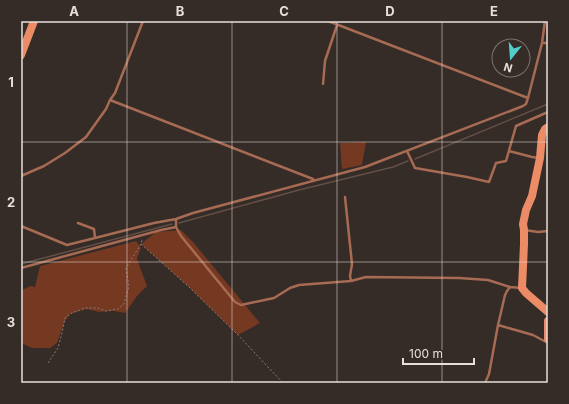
<svg xmlns="http://www.w3.org/2000/svg" width="569" height="404" font-family="Inter,sans-serif">
<style>
.green{fill:#753820}
.lines{fill:none;stroke-linecap:round;stroke-linejoin:round}
.stream{stroke:#644f46;stroke-width:1.5}
.path{stroke:#887f7c;stroke-width:1;stroke-dasharray:2 2;stroke-linecap:butt}
.lane{stroke:#a76b54;stroke-width:2.5}
.secondary{stroke:#ec8c67;stroke-width:8}
.grid{fill:none;stroke:#e6dfdc;stroke-width:1;stroke-opacity:0.55}
.neatline{fill:none;stroke:#e6dfdc;stroke-width:1.5}
.grid-label{font-size:13px;text-anchor:middle;font-weight:bold;fill:#e6dfdc}
</style>
<rect width="100%" height="100%" fill="#352b27"/>
<path class="green" d="M366,142l-4,23 -20,4 -2,-26z
M181,230l12,12 67,81 -22,12 -49,-48 -48,-43 15,-12z
M136,241l5,7 -4,11 10,27 -10,10 -12,17 -11,-2 -15,1 -13,-3 -16,5 -5,7 -8,22 -7,5h-18l-11,-5v-52l9,-5 5,1 5,-21z"/>
<g class="lines">
<path class="stream" d="M415,159l133,-55
M179,223l120,-33 94,-23 15,-6
M21,264l151,-40"/>
<path class="path" d="M141,244l48,43 49,48 45,48
M48,363l10,-15 4,-15 3,-15 7,-5 13,-5h13l8,3 12,-2 6,-5 5,-18 -3,-18 15,-24 1,-4"/>
<path class="lane" d="M328,21l200,77
M542,43h6
M323,84l2,-23 12,-36
M110,100l203,79
M407,151l8,17 52,9 22,5 7,-19 10,-2 10,-35 32,-14
M509,151l23,6 7,1
M21,176l23,-10 21,-13 21,-16 20,-28 4,-9 5,-7 28,-72
M176,219v8l5,9 54,66 6,3 33,-7 16,-10 9,-3 52,-4 -1,-5 2,-12 -7,-67
M21,226l46,19 28,-7 -1,-9 -16,-6
M525,230l13,2 10,-1
M95,238l59,-15 22,-4 17,-6 172,-46 158,-61 3,-2 2,-6 14,-55 3,-22
M21,268l140,-38 15,-3
M351,281l15,-4 93,1 29,2 22,7
M498,325l35,10 15,8
M485,383l4,-9 9,-49 7,-30 2,-4 3,-4 11,1"/>
<path class="secondary" d="M21,55l13,-34
M548,127l-3,2 -3,6 -2,23 -8,38 -6,14 -3,14 1,6v14l-2,44 4,5 22,19
M548,321v18"/>
</g>
<path class="grid" d="M127,21v362M232,21v362M337,21v362M442,21v362M21,142h527M21,262h527"/>
<rect width="569" height="404" fill="none" stroke="#352b27" stroke-width="44"/>
<g transform="translate(511 58) rotate(197)"><circle r="19" fill="#352b27" stroke="#7c736f"/>
<path d="M0-3L7 15L0 10L-7 15Z" fill="#53cdc9"/>
<text y="-6" font-size="11" font-weight="bold" text-anchor="middle" fill="#e6dfdc">N</text>
</g>
<path d="M403 358v6h71v-6" fill="none" stroke="#e6dfdc" stroke-width="2"/>
<text x="409" y="358" font-size="12" fill="#e6dfdc" stroke="#352b27" stroke-width="3" paint-order="stroke">100 m</text>
<rect x="22" y="22" width="525" height="360" class="neatline"/>
<g class="grid-label">
<text x="74" y="16">A</text>
<text x="180" y="16">B</text>
<text x="284" y="16">C</text>
<text x="390" y="16">D</text>
<text x="494" y="16">E</text>
<text x="11" y="87">1</text>
<text x="11" y="207">2</text>
<text x="11" y="327">3</text>
</g>
</svg>
